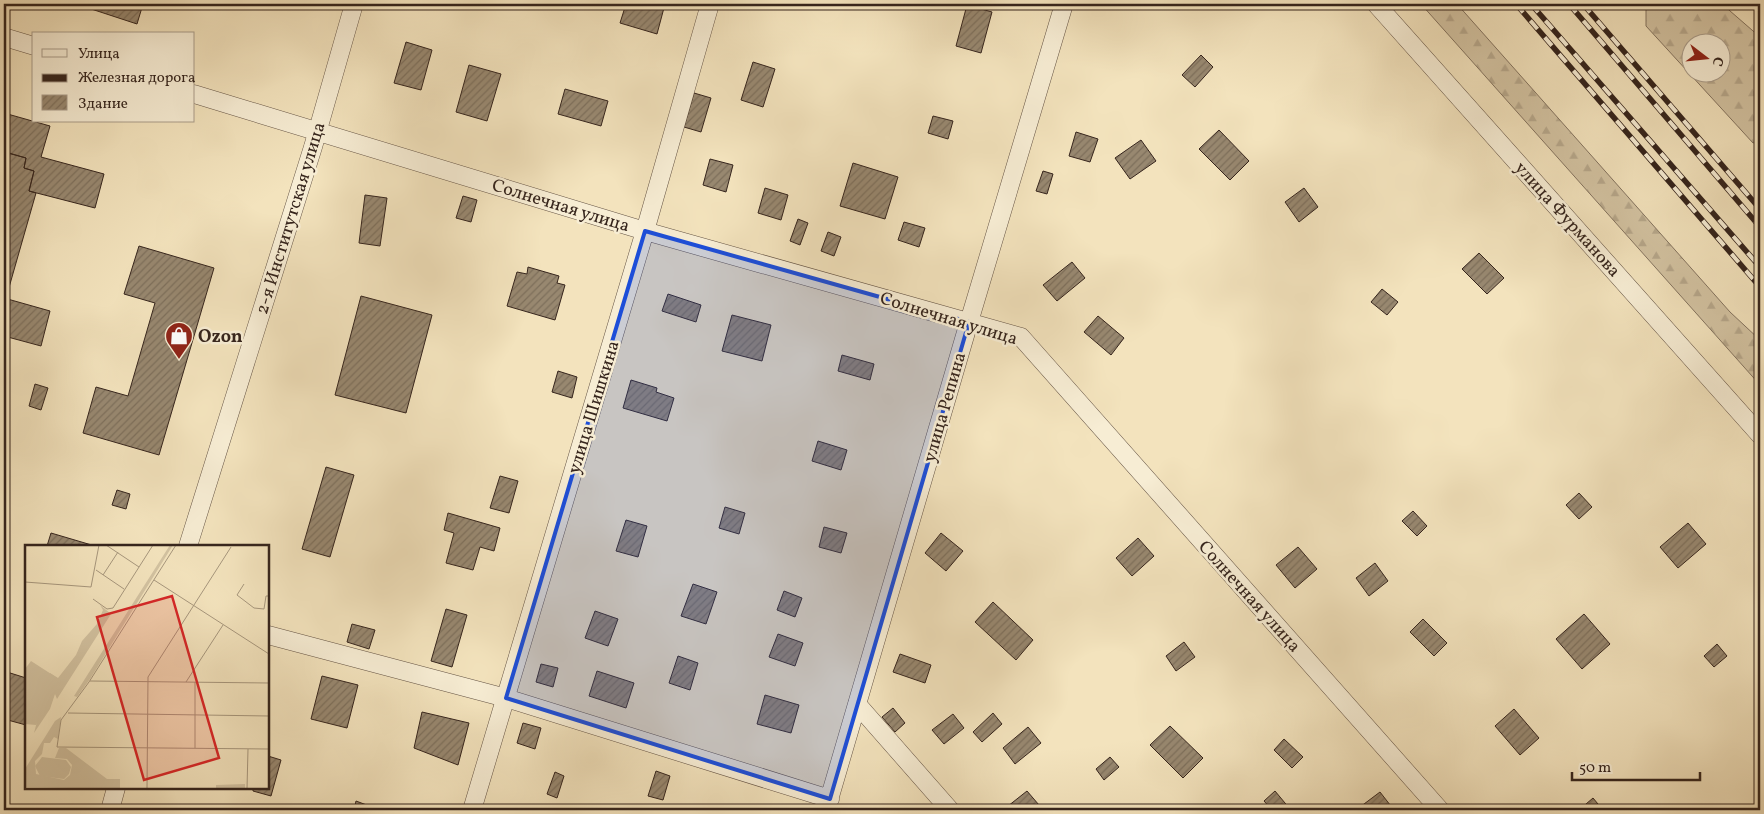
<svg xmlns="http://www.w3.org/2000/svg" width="1764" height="814" font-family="Vollkorn,serif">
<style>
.forest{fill:url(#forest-firs);stroke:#847460;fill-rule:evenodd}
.building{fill:url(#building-hatch);stroke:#36251d}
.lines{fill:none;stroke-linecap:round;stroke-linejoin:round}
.street-casing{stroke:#655445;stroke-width:19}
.street{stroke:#f7edd4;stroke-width:18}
.rail-casing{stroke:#36251d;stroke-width:5.5}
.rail{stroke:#f7edd4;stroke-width:4;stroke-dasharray:11;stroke-linecap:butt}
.marked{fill:#1d4ed8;fill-opacity:0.2;stroke:#1d4ed8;stroke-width:4;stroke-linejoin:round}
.labels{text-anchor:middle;stroke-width:5;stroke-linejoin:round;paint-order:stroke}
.street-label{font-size:18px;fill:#36251d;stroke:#f7edd4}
.poi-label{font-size:18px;font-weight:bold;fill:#36251d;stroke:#f7edd4;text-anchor:start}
.inset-road{fill:none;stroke:#a7977d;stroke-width:1}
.view{fill:#d62828;fill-opacity:0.15;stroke:#d62828;stroke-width:2.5}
.inset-edge{fill:none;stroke:#36251d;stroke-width:2.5}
</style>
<defs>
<pattern id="forest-firs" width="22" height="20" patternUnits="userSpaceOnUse" patternTransform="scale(1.25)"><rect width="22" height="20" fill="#d3c3a2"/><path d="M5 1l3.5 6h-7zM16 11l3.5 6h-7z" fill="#b6a78b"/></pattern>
<pattern id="building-hatch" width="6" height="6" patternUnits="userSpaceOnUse" patternTransform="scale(1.25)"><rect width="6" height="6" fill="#988870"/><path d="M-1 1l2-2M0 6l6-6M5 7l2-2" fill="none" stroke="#7d6f5b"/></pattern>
</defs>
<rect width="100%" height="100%" fill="#f3e3bd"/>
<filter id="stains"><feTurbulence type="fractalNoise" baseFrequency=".004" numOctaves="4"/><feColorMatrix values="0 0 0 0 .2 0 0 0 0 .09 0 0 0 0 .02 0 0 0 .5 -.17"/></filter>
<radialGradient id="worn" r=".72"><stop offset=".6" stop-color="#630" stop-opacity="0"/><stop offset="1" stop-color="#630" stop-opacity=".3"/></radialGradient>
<path class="forest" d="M1421,4h36l273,308 30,28v45z
M1646,4h76l38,33v104l-7,2 -107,-117zM1692,42h30v30h-30z"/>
<path class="building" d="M76,4h67l-6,20z
M626,4h39l-8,30 -37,-11z
M967,5l25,7 -11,41 -25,-7z
M406,42l26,8 -11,40 -27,-7z
M1201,55l12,12 -18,20 -13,-12z
M753,62l22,7 -12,38 -22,-7z
M469,65l32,9 -14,47 -31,-9z
M565,89l43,12 -7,25 -43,-12z
M694,93l17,5 -10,34 -17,-5z
M4,113l46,13 -9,31 63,17 -9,34 -66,-17 5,-20 -10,-3 2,-10 -22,-6z
M933,116l20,5 -5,18 -20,-6z
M1219,130l30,31 -19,19 -31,-31z
M1076,132l22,7 -8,23 -21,-6z
M1141,140l15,21 -26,18 -15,-21z
M9,153l17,5 -2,10 10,3 -5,20 7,2 -30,105h-2v-128z
M710,159l23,6 -7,27 -23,-7z
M853,163l45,14 -13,42 -45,-13z
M1043,171l10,3 -6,20 -11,-3z
M765,188l23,7 -7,25 -23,-7z
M1304,188l14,19 -19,15 -14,-20z
M365,195l22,3 -7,48 -21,-3z
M463,196l14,4 -6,22 -15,-4z
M798,219l10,4 -8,22 -10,-4z
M904,222l21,6 -6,19 -21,-7z
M828,232l13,5 -7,19 -13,-5z
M139,246l75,22 -55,187 -76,-22 13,-46 32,9 27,-93 -31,-9z
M1479,253l25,25 -17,16 -25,-25z
M1072,262l13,16 -28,23 -14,-16z
M528,267l31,9 -2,7 8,2 -10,35 -48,-14 10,-34 10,2z
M1382,289l16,13 -11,13 -16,-13z
M668,294l33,11 -5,17 -34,-11z
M361,296l71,19 -26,98 -71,-18z
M4,298l46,13 -9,35 -37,-10z
M732,315l39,10 -9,36 -40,-10z
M1098,316l26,22 -13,17 -27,-23z
M842,355l32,9 -4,16 -32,-9z
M558,371l19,6 -5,21 -20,-6z
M631,380l26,8 -1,4 18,6 -7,23 -44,-13z
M35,384l13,4 -7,22 -12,-4z
M818,441l29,9 -6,20 -29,-9z
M326,467l28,8 -24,82 -28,-8z
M500,476l18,5 -9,32 -19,-5z
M117,490l13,4 -4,15 -14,-4z
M1579,493l13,14 -13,12 -13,-14z
M725,507l20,6 -6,21 -20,-6z
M1413,511l14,15 -10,10 -15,-15z
M448,513l52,15 -6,23 -14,-4 -7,23 -27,-7 8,-30 -10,-3z
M626,520l21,6 -9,31 -22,-6z
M1688,523l18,21 -28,24 -18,-21z
M824,527l23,6 -6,20 -22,-6z
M51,533l44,13h-48z
M941,533l22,18 -17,20 -21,-18z
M1138,538l16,18 -22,20 -16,-18z
M1298,547l19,22 -22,19 -19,-23z
M1375,563l13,18 -19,15 -13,-18z
M693,584l24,8 -11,32 -25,-8z
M784,591l18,7 -7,19 -18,-7z
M993,602l40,38 -17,20 -41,-38z
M446,609l21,6 -15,52 -21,-6z
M595,611l23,8 -10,27 -23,-8z
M1584,614l26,30 -28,25 -26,-30z
M1423,619l24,24 -13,13 -24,-24z
M352,624l23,6 -6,19 -22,-7z
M778,634l25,9 -8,23 -26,-9z
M1184,642l11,15 -19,14 -10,-15z
M1717,644l10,12 -13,11 -10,-11z
M900,654l31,11 -6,18 -32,-11z
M678,656l20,7 -8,27 -21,-7z
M541,664l17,4 -5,19 -17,-5z
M597,671l37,12 -8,25 -37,-12z
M7,672l19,6v47l-22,-6v-36z
M322,676l36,9 -11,43 -36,-9z
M765,695l34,10 -8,28 -34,-9z
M893,708l12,15 -10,9 -13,-15z
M1514,709l25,29 -19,17 -25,-29z
M422,712l47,11 -11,42 -44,-17z
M993,713l9,11 -20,18 -9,-10z
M953,714l11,14 -20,16 -12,-14z
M523,723l18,5 -6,21 -18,-6z
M1170,726l33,32 -20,20 -33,-33z
M1028,727l13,16 -26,21 -12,-16z
M1284,739l19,18 -11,11 -18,-18z
M268,756l13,4 -10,36 -18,-5v-3h15z
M1110,757l9,10 -15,13 -8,-11z
M656,771l14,5 -7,24 -15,-4z
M555,772l9,4 -7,22 -10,-4z
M1027,791l12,14 -6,5h-30z
M1275,791l15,18 -1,1h-17l-8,-9z
M1380,792l14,18h-38z
M1593,798l10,12h-24z
M356,801l24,9h-26z"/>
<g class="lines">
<defs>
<path id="street" d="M1376,4l384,431
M4,37l30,9
M194,94l451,137 376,106 419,473
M188,546l125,-399 41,-143
M268,635l238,63 324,101
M857,704l93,106
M110,810l6,-22
M472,810l173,-579 65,-227
M826,810l143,-488 95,-318"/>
</defs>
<use href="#street" class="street-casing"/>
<use href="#street" class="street"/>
<defs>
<path id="rail" d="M1516,4l244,283
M1531,4l229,263
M1569,4l191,223
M1583,4l177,205"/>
</defs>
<use href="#rail" class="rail-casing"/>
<use href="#rail" class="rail"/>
</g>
<path class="marked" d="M645,231l324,91 -139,477 -324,-101z"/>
<defs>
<symbol id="shop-pin" viewBox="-11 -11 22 30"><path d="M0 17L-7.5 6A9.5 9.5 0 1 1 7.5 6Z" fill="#8f2418" stroke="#f7edd4"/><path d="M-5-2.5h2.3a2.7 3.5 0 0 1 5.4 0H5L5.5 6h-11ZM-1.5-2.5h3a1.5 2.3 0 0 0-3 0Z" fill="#fff"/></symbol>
</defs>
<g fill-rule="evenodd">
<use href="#shop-pin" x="163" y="320" width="32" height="43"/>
</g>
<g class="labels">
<g class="street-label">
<text transform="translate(561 205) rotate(17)" y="6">Солнечная улица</text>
<text transform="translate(290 218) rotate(-73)" y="6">2-я Институтская улица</text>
<text transform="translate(1568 219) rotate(48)" y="6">улица Фурманова</text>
<text transform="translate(949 318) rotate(17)" y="6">Солнечная улица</text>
<text transform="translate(593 407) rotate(-73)" y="6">улица Шишкина</text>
<text transform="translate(944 407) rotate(-74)" y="6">улица Репина</text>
<text transform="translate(1250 596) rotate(48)" y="6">Солнечная улица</text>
</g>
<g class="poi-label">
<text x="198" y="342">Ozon</text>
</g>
</g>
<g transform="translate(25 545)">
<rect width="244" height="244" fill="#f3e3bd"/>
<path d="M145,0h3l-83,134 -13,18 -3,-1zM75,60l11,9 -54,85 -2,-5 -5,15 -16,24 16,-60 8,5 18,-23 6,-14 15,-17 6,-14zM36,172l-3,22 -4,-2 -4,6h-6l-2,11 -7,7 1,13 28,6 6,-5 2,-10 -5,-6 -12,-1 4,-10h7l41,31h13v10l-95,-2v-18l30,-48zM220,239v5h-29v-4z" fill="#d3c3a2"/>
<path d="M6,116l31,20 -26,44 -11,-1v-55zM17,212l24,3 5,7 -2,7 -5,5 -24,-3 -5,-10z" fill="#d3c3a2"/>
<path class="inset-road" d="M81,0l33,22M151,0l-87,137 -28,38 -4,27 212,2M71,25l28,19M78,30l15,-23M129,35l115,74M0,37l66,5 8,-42M219,39l-7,11 17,13 10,1 2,-13h3M68,54l14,10 6,-1 40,-63M65,136l179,2M161,137l37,-57M43,168l201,3M170,203v-66M122,244l1,-112 83,-130M222,244l1,-40"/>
<path class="view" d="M147,51l47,162 -75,22 -47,-163z"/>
<rect width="244" height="244" class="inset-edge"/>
</g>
<rect width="1764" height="814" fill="none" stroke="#f3e3bd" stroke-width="20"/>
<rect x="5" y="5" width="1754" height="804" fill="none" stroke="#36251d" stroke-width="2.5"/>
<rect x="10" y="10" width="1744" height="794" fill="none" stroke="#36251d"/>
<rect x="32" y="32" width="162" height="90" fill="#f7edd4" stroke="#aa9d8b"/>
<rect x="42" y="49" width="25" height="8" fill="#f7edd4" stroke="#aa9d8b"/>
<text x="78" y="58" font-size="15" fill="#36251d">Улица</text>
<rect x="42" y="74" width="25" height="8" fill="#36251d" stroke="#aa9d8b"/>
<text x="78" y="82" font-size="15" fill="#36251d">Железная дорога</text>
<rect x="42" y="95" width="25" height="15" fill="url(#building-hatch)" stroke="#aa9d8b"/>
<text x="78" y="108" font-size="15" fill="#36251d">Здание</text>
<g transform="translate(1706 58) rotate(106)"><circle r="24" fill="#f7edd4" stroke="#aa9d8b"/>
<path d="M0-4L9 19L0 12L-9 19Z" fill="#8f2418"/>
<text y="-8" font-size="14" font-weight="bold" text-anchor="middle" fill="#36251d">С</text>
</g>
<path d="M1572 772v8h128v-8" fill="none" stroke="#36251d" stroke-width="2.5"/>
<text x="1579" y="772" font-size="15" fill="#36251d" stroke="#f7edd4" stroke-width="4" paint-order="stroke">50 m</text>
<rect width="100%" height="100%" filter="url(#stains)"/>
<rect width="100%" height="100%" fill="url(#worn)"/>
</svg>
